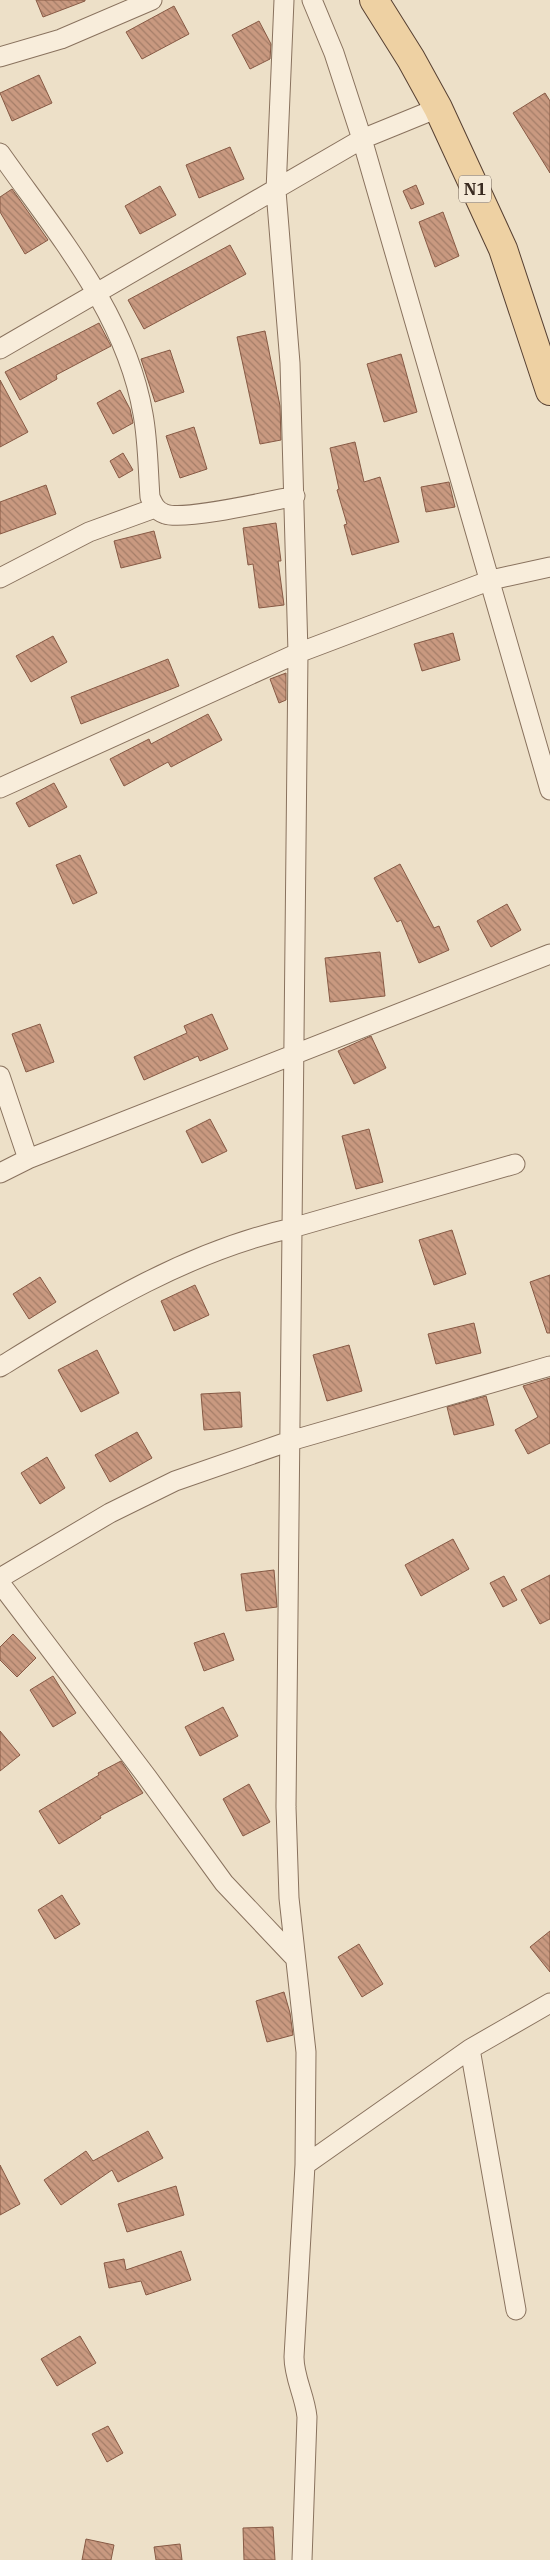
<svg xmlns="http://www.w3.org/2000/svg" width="550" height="2560" font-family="'IBM Plex Serif',serif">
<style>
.building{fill:url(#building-back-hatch);stroke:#875a45}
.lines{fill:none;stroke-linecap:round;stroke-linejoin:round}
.minor-casing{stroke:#89725e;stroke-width:21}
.primary-casing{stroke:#574032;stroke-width:30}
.minor{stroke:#f8eddb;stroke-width:19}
.primary{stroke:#eed1a3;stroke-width:28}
.labels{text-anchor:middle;stroke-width:5;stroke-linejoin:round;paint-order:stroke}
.shield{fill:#f5ead8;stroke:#726458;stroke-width:1}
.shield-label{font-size:16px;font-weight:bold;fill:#3a2b21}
</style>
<defs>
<pattern id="building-back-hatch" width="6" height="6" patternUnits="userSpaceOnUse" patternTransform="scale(1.25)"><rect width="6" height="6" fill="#c99980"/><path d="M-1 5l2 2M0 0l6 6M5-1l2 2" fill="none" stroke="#a47d68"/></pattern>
</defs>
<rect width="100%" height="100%" fill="#ede0c8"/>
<path class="building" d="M36,0h49v1l-42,16z
M174,6l15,28 -47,25 -16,-27z
M259,21l12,23 -1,15 -20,10 -18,-34z
M39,75l13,28 -40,18 -12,-28z
M545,93l5,8v72l-37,-60z
M230,147l14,32 -45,19 -13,-33z
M416,185l8,19 -13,5 -8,-18z
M160,186l16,29 -36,19 -15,-28z
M12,189l36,51 -23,14 -25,-42v-15z
M443,212l16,44 -24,11 -16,-45z
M230,245l16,29 -102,55 -16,-29z
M99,323l12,23 -55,29 1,4 -37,21 -15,-28z
M265,331l15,75 1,34 -21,4 -23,-107z
M170,350l14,42 -29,10 -14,-43z
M401,354l16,58 -33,10 -17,-58z
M0,380l28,52 -28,15z
M120,390l10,19 3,14 -20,11 -16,-31z
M194,427l13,42 -27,9 -14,-42z
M355,442l9,40 16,-5 19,65 -47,13 -8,-30 3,-1 -10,-34 2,-1 -9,-41z
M123,453l10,17 -14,8 -9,-17z
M449,482l6,25 -29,5 -5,-25z
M46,485l10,29 -56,20v-32z
M276,523l5,38h-3l6,44 -25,3 -6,-44 -5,1 -5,-37z
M154,531l7,27 -40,10 -7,-27z
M453,633l7,27 -38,11 -8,-27z
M53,636l14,26 -36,20 -15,-26z
M168,659l11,27 -98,38 -10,-27z
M286,673v27l-7,3 -9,-24z
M208,714l14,26 -51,27 -3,-5 -44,24 -14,-27 39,-20 2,5z
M54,783l13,24 -38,20 -13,-24z
M80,855l17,38 -24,11 -17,-39z
M400,864l34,64 5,-2 10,24 -30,13 -18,-43 -4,2 -23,-44z
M507,904l14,26 -30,17 -14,-26z
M380,952l5,44 -55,6 -5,-44z
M212,1014l16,35 -28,12 -2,-5 -54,24 -10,-23 53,-24 -3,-7z
M40,1024l14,38 -28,10 -14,-38z
M371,1036l15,32 -32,16 -16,-33z
M210,1119l17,32 -25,12 -16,-32z
M369,1129l14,53 -27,7 -14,-53z
M452,1230l14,44 -32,11 -15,-45z
M550,1275v58h-3l-17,-51z
M40,1277l16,25 -27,17 -16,-25z
M195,1285l14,30 -35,16 -13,-30z
M474,1323l7,30 -45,11 -8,-30z
M349,1345l13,46 -35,10 -14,-46z
M97,1350l22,43 -38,19 -23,-42z
M550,1378v65l-22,11 -13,-24 23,-13 -15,-31z
M240,1392l2,35 -38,3 -3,-36z
M486,1396l8,29 -40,10 -7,-28z
M137,1432l15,26 -42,24 -15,-27z
M47,1457l18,31 -25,16 -19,-31z
M453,1539l16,30 -48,27 -16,-31z
M274,1570l3,37 -31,4 -5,-37z
M550,1575v44l-10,5 -19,-34z
M504,1576l13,24 -14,7 -13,-24z
M224,1633l10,27 -30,11 -10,-28z
M13,1634l23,24 -19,19 -17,-17v-13z
M53,1676l23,37 -23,14 -23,-37z
M223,1707l15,29 -38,20 -15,-29z
M0,1731l20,24 -20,16z
M121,1761l22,32 -43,23 1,2 -42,26 -20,-33 60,-36 -1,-2z
M249,1784l21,38 -27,14 -20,-37z
M62,1895l18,29 -25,15 -17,-29z
M550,1931v41l-20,-25z
M359,1944l24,40 -21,13 -24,-40z
M284,1992l6,21 3,22 -26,7 -11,-41z
M148,2131l15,27 -45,24 -6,-12 -51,35 -17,-25 42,-29 7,10z
M0,2165l20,39 -20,11z
M176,2186l8,29 -57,17 -9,-28z
M181,2251l10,29 -45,15 -5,-14 -32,7 -5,-25 20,-4 2,11z
M80,2336l16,27 -39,23 -16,-27z
M108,2426l15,27 -16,9 -15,-28z
M273,2527l2,33h-31l-1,-32z
M86,2539l28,6 -3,15h-29z
M180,2544l2,16h-26l-2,-13z"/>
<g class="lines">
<defs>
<path id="minor" d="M284,0l-8,191 14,172 8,290 -12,1154 3,91 17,154 -1,113 -11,192c0,21 11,39 13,60l-5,143
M312,0l22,53 28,86 188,651
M0,57l61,-18 91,-39
M0,153c57,81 126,161 143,261 5,27 5,56 7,83 3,7 6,14 15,17 19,7 105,-13 130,-18
M0,349l362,-210 76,-31
M0,578l89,-46 66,-24
M0,788l298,-135 193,-73 59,-13
M0,1076l28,83
M0,1173l28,-14 522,-205
M0,1367c93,-57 185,-115 292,-139l223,-64
M0,1578l110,-65 65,-32 115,-40 260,-75
M0,1583l147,194 77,106 71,75
M470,2049l46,261
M305,2165l165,-116 80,-46"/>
<path id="primary" d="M374,0l37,59 27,49 65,141 47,142"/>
</defs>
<use href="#minor" class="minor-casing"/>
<use href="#primary" class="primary-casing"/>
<use href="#minor" class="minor"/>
<use href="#primary" class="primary"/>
</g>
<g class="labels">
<rect class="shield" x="459" y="175.5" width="32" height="27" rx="4"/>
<g class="shield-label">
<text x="475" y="195">N1</text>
</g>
</g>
</svg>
